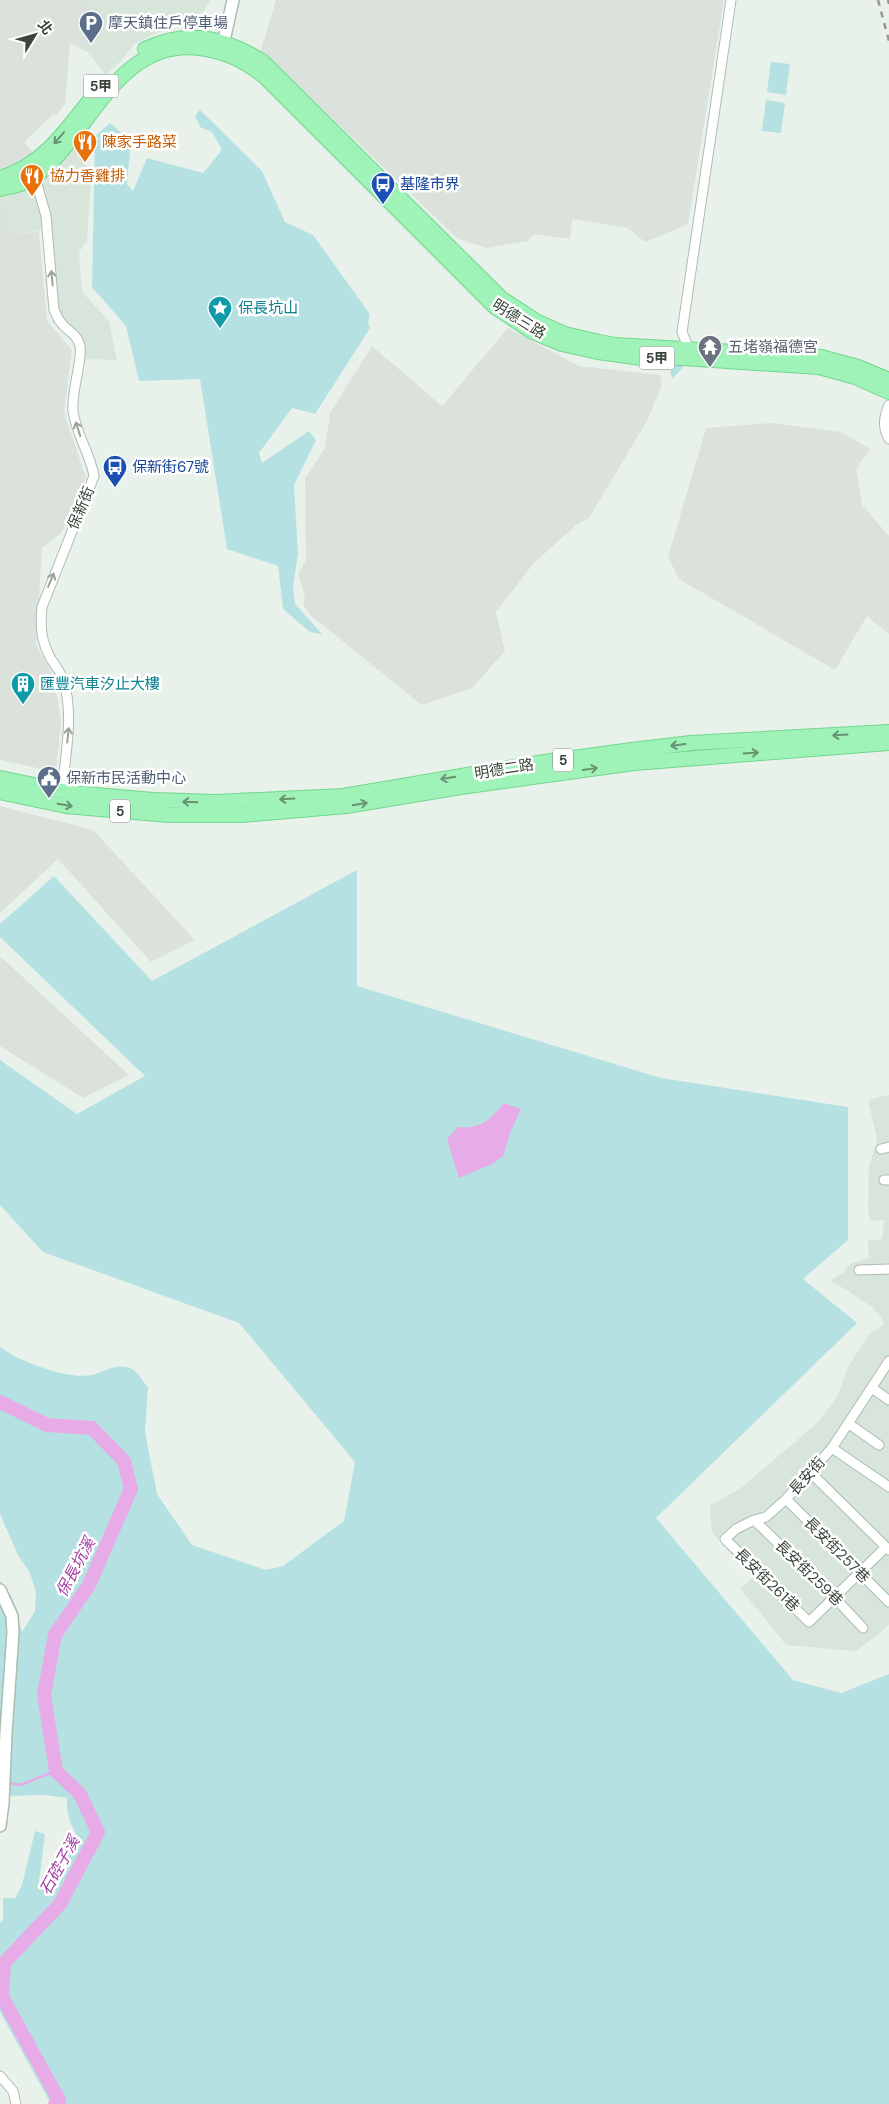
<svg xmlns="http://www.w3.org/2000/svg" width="889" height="2104" font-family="'DM Sans','Noto Sans TC',sans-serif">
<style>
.residential{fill:#d7e5db}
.industrial{fill:#dae2db}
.green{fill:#b6e1e2}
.water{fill:#e7abe8}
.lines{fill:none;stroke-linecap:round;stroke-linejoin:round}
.stream{stroke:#e7abe8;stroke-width:2.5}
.river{stroke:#e7abe8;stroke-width:14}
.minor-casing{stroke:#acbdb0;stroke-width:11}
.tertiary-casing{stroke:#acbdb0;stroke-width:14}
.primary-casing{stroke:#72d68d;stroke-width:16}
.minor{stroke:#fff;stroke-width:9}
.tertiary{stroke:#fff;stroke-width:11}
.primary{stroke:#a0f3b8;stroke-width:14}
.rail{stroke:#969696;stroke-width:2.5;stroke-dasharray:6 6;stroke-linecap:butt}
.oneway{stroke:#679373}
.oneway2{stroke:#9ca29c}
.labels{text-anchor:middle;stroke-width:5;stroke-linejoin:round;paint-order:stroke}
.shield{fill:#fff;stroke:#747d75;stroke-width:1}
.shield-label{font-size:14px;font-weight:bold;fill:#38453a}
.service-label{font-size:15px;fill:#4e5e75;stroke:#fff;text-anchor:start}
.food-label{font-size:15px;fill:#c56008;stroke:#fff;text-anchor:start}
.transit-label{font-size:15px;fill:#164399;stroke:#fff;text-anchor:start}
.culture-label{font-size:15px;fill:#0d838f;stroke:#fff;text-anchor:start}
.street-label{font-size:15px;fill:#38453a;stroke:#fff}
.worship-label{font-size:15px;fill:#5b616d;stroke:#fff;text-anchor:start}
.water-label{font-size:16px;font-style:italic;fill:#a43da5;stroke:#fff}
</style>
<rect width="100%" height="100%" fill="#e8f2eb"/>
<path class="residential" d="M86,0h125l-7,11 -70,33 -9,13 -19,18 -19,-23z
M77,147l14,30 -4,64 -8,11 3,40 27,29 8,39 -34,-1 1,-9 -4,-16 -17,-16 -5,-10 -8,-92 -12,-37z
M33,182l10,35 1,12 -31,6 -13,-29v-14z
M889,1095v529l-9,9 -24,18 -70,-6 -46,-57 13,-10 -41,-46 -2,-26 32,-19 74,-63 21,-27 11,-30 21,-33 16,-11 -13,-16 -25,-17 -17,-9 14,-9 6,-8 19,-6 -1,-17 14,-2 2,-19 -13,1 -3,-9 1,-45 8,-28 -9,-39z"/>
<path class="industrial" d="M0,0h86l1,52 -17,-9 -5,61 -8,10 -5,1 -28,27 12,14 -36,18z
M276,0h448l-36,224 -43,18 -17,-14 -56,-9 -2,20 -36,-5 -6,7 -41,7 -29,-9 -197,-189z
M0,206l13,29 26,-4 8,90 25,29 -8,62 22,66 -24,54 -20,16 -6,96 18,34 7,44 -5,50 -56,-12z
M508,328l71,38 81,9 2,10 -14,34 -59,99 -14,8 -42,38 -37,48 9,39 -33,37 -50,17 -112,-90 -7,-11 2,-7 -7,-23 8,-14 -1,-81 20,-31 5,-35 42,-67 70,60z
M771,423l70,9 29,17 -14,20 6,36 27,31v98l-22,-18 -32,54 -156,-91 -11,-22 38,-129z
M0,806l93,24 102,110 -44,22 -93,-103 -58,54z
M0,956l129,119 -46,23 -83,-52z"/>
<path class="green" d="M771,62l19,2 -4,31 -19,-3z
M766,100l19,3 -4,30 -19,-2z
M200,110l62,61 23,51 28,13 57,79 -2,9 2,5 -55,86 -23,-6 -33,45 3,10 47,-32 7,9 -22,45 4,69 -5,32 2,18 27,30 -12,-2 -27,-23 -5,-43 -51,-17 -27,-170 -61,2 -13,-55 -34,-39 3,-151 15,-13 21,18 -4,43 6,7 14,-33 56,15 19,-23 -10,-18 -12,-5 -5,-11z
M669,364l16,1 -13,14z
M357,870v116l304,92 187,29v133l-45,39 54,44 -201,195 137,162 48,13 48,-19v430h-838l-51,-92v-89l3,-3v-22h12l7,-13 13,-54 10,3 -6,47 8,7 5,-5 26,-46c-8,-12 -12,-25 -11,-39l-23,-3 -34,1 -10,-2v-214l12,18 10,34 13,-21 1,-18 -6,-20 -12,-18 -18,-41v-167c18,14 68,33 91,28 15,-3 26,-13 41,-6 6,3 11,13 16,18l-3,45 12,62 35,51 74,25 17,-4 61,-45 11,-59 -116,-139 -196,-71 -43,-47v-145l77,54 68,-38 -145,-139v-13l54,-48 98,105z"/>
<path class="water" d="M504,1103l17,6 -11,24 -7,23 -11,8 -33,14 -12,-39 11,-12c24,2 31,-7 46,-24z"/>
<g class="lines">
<path class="stream" d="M6,1782l14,3 36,-14"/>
<path class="river" d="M0,1402l47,23 45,3 32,33 7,28 -42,96 -34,50 -11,60 12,76 24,23 18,38 -38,72 -56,59 -2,34 57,103 -4,4"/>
<defs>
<path id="minor" d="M35,177l11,39 8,94c2,3 3,7 5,10 7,11 18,13 21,26 3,12 -9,47 -7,65 3,23 17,42 21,65l-52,131c-2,20 -1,34 9,52 4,6 9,13 12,20 11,34 3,70 0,104
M690,352l-8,-20 49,-332
M889,405c-5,12 -7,22 0,34
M881,1149l8,-2
M884,1180h5
M859,1270l30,-1
M872,1388l17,12
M849,1424l30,21
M832,1448l57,39
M810,1472l79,78
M786,1499l103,103
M754,1520l80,77 29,31
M886,1547l-77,75 -84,-83 11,-10 18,-9 12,-3 20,-18 46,-51 57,-87
M0,2076l13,15 3,13"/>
<path id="tertiary" d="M222,50l11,-50
M0,1590l12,26 1,16 -7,101 -3,70 -3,23"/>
<path id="primary" d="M145,49c44,-20 77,-12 117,12l240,238 34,22 29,13 34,8 16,3 206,12 37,10 31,13
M0,178c44,-12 70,-53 97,-87
M0,189c12,-3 26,-5 36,-13 54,-41 81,-139 164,-128 25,3 46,13 65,29l230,230 36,24 31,13 36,8 44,6h41l136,9 36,10 34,15
M0,778l73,15 80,7 63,2 127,-6 201,-34 88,-12 59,-7 198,-11
M0,792l66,14 103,9h73l104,-9 115,-19 173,-24 255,-20"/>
</defs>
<use href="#minor" class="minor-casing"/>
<use href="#tertiary" class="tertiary-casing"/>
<use href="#primary" class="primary-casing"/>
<use href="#minor" class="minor"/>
<use href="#tertiary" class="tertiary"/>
<use href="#primary" class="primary"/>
<path class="rail" d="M878,0l11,41
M888,0l1,4"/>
</g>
<defs><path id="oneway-shaft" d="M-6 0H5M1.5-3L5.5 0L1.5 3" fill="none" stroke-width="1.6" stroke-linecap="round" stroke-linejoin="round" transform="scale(1.25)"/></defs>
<g class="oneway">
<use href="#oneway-shaft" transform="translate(59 138) rotate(131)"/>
<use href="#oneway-shaft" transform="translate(840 735) rotate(177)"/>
<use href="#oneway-shaft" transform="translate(678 745) rotate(173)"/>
<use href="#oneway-shaft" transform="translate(751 753) rotate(-4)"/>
<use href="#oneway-shaft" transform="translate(590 769) rotate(-8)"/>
<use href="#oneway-shaft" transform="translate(448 778) rotate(170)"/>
<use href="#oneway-shaft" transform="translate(287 799) rotate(177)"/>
<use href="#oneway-shaft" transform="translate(190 802) rotate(-178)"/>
<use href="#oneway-shaft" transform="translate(360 804) rotate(-10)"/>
<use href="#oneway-shaft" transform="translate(65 805) rotate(9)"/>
</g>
<g class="oneway2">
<use href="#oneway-shaft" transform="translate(52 278) rotate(-95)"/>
<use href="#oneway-shaft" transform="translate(78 429) rotate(-108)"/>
<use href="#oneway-shaft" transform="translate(51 580) rotate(-67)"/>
<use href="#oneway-shaft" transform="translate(68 735) rotate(-84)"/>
</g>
<defs>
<symbol id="parking-pin" viewBox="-11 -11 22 30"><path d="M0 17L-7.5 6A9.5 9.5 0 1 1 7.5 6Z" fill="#5c6f8a" stroke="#fff"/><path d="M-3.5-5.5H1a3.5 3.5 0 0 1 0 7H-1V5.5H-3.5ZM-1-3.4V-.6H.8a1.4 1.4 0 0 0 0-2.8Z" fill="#fff"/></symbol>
<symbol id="restaurant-pin" viewBox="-11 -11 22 30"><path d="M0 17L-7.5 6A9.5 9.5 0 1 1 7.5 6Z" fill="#e8710a" stroke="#fff"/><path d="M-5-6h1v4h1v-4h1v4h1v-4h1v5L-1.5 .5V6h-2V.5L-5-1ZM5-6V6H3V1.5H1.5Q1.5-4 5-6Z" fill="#fff"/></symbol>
<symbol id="bus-pin" viewBox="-11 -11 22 30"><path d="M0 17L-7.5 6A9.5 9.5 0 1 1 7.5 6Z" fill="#1a4fb4" stroke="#fff"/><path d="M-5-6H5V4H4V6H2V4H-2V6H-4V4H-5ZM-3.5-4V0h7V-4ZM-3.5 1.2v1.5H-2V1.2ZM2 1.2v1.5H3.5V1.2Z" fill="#fff"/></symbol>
<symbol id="sight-pin" viewBox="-11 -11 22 30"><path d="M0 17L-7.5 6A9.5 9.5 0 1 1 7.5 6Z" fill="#0f9aa8" stroke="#fff"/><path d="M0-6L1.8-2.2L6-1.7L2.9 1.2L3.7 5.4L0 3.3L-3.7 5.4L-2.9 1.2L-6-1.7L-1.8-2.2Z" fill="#fff"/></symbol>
<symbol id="temple-pin" viewBox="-11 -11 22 30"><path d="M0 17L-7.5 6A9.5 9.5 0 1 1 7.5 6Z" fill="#6b7280" stroke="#fff"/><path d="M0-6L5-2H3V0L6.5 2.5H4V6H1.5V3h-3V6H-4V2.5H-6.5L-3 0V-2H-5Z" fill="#fff"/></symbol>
<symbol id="building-pin" viewBox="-11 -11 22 30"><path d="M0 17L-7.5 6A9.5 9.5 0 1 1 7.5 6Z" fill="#0f9aa8" stroke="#fff"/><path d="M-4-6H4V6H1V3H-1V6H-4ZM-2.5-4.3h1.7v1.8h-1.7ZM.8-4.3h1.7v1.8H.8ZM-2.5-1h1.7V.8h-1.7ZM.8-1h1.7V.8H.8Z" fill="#fff"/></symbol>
<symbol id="civic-pin" viewBox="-11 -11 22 30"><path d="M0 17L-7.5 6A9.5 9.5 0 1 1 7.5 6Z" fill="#5c6f8a" stroke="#fff"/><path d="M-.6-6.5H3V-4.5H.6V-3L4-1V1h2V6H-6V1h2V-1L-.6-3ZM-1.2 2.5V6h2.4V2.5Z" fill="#fff"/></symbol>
</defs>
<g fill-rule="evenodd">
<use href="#parking-pin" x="77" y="9" width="28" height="38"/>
<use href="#restaurant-pin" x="71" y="128" width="28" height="38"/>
<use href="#restaurant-pin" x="18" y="162" width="28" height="38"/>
<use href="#bus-pin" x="369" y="170" width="28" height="38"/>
<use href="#sight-pin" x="206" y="294" width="28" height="38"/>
<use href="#temple-pin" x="696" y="333" width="28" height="38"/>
<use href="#bus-pin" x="101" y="453" width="28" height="38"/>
<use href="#building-pin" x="9" y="670" width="28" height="38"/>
<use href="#civic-pin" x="35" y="764" width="28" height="38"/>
</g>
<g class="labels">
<g class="shield">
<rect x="83.5" y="74.5" width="35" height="23" rx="4"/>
<rect x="639.5" y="346.5" width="35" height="23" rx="4"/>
<rect x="553" y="748.5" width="20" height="23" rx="4"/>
<rect x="110" y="799.5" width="20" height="23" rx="4"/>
</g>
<g class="shield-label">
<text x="101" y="91">5甲</text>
<text x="657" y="363">5甲</text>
<text x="563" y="765">5</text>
<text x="120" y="816">5</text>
</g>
<g class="service-label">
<text x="108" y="28">摩天鎮住戶停車場</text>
<text x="66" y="783">保新市民活動中心</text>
</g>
<g class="food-label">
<text x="102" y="147">陳家手路菜</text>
<text x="50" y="181">協力香雞排</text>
</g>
<g class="transit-label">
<text x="400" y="189">基隆市界</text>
<text x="132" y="472">保新街67號</text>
</g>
<g class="culture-label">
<text x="238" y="313">保長坑山</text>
<text x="40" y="689">匯豐汽車汐止大樓</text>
</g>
<g class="street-label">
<text transform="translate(519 319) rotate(32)" y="5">明德三路</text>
<text transform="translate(81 508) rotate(-67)" y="5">保新街</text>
<text transform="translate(504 769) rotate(-9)" y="5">明德二路</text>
<text transform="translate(807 1476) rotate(-48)" y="5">長安街</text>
<text transform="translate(837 1550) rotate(45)" y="5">長安街257巷</text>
<text transform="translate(809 1573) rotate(44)" y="5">長安街259巷</text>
<text transform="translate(767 1580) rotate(44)" y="5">長安街261巷</text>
</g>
<g class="worship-label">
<text x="728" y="352">五堵嶺福德宮</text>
</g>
<g class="water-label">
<text transform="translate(75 1567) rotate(-62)" y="6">保長坑溪</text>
<text transform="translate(59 1865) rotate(-61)" y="6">石硿子溪</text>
</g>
</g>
<g transform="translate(35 35) rotate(53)" stroke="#ffffff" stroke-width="4" paint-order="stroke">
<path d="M0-4L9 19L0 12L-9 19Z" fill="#38453a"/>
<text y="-8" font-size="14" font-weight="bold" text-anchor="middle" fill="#38453a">北</text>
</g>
</svg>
